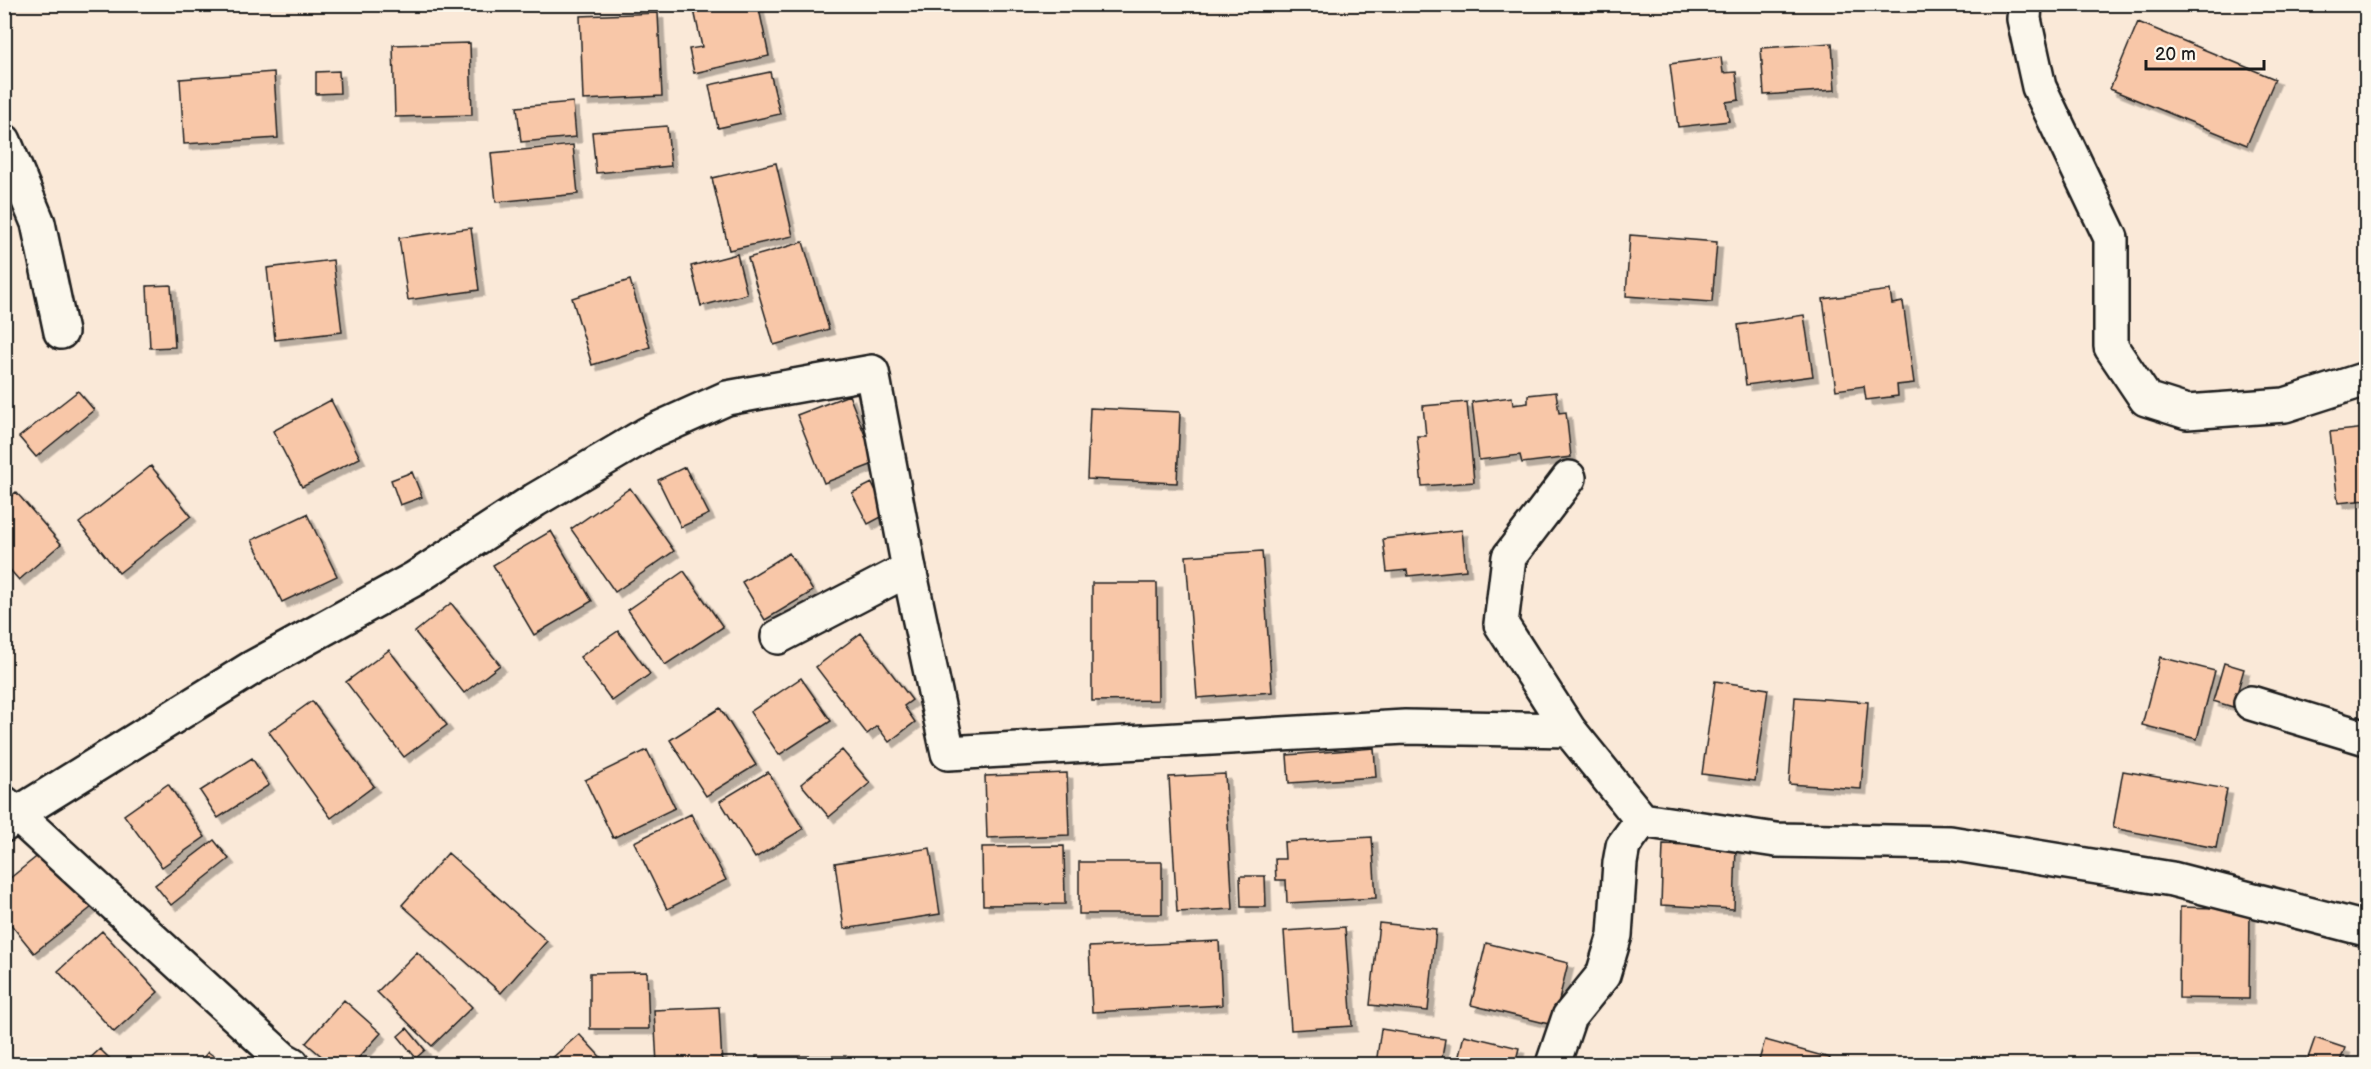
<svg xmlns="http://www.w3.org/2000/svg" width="2371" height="1069" font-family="'Balsamiq Sans',sans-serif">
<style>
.building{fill:#f8c7a8;stroke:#1c1c1c;stroke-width:1.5;filter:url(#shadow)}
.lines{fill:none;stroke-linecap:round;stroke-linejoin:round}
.street-casing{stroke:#1c1c1c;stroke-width:38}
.street{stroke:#fbf7ec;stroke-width:33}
</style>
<defs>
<filter id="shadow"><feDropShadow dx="5.5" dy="5.5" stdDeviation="0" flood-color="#0004"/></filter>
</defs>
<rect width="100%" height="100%" fill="#fae9d8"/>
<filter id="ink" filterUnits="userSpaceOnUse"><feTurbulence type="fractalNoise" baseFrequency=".0167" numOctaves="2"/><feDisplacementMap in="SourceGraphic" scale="12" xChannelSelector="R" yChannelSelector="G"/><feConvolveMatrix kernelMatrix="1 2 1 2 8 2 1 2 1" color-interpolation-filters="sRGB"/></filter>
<g filter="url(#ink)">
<path class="building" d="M697,4h61l11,52 -75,17 -5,-24 13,-2 -9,-42z
M658,13l4,83 -79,4 -3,-84z
M2138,22l137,57 -28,66 -137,-56z
M470,43l2,72 -77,2 -2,-72z
M1832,43l3,47 -71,5 -3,-47z
M1721,57l2,16 13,-1 3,28 -13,2 3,19 -51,6 -8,-63z
M339,71l1,22 -24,1v-22z
M274,72l4,66 -94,6 -4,-65z
M770,72l10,42 -62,14 -9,-43z
M573,102l3,35 -55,5 -4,-35z
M667,126l4,40 -75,7 -4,-41z
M573,145l5,49 -82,8 -5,-49z
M776,163l17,73 -64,14 -17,-72z
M471,228l8,62 -71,10 -9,-62z
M1630,235l87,7 -5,60 -86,-6z
M803,242l26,87 -55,16 -26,-87z
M737,254l10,40 -46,12 -10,-40z
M333,260l9,72 -67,8 -8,-72z
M630,280l20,67 -58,18 -20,-67z
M171,285l4,62 -25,1 -3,-62z
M1890,290l2,14 11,-2 11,81 -17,2 1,11 -32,4 -2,-14 -28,4 -13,-91z
M1804,315l9,61 -67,9 -8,-60z
M78,391l16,19 -58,47 -17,-20z
M1556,392l3,21 7,-1 5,45 -49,6 -2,-8 -41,5 -7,-58 40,-5 1,8 15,-2v-8z
M849,395l27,68 -52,20 -27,-68z
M331,400l29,58 -58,29 -29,-56z
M1467,402l7,80 -52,4 -5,-50h9l-3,-30z
M1090,408l90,4 -3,71 -90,-4z
M2366,428v72l-28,3 -8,-71z
M151,466l40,50 -72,57 -40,-50z
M685,467l24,47 -28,13 -23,-47z
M412,472l10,25 -22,8 -9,-25z
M872,483l15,31 -19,10 -16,-31z
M630,488l44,63 -59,41 -44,-63z
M16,492l45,52 -42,36 -15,-17v-61z
M307,514l30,62 -55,26 -30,-62z
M1462,530l4,40 -58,6 -1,-6 -20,2 -4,-33z
M551,531l41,70 -58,34 -41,-70z
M1262,551l10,141 -75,6 -11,-142z
M789,553l24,38 -48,29 -23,-38z
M684,571l39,56 -58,38 -37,-55z
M1092,583h65l1,117 -66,1z
M451,603l49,62 -36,28 -49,-61z
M618,631l32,43 -38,27 -32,-44z
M861,633l51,67 -8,6 11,16 -26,20 -12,-16 -10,8 -51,-67z
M389,650l58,75 -43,32 -58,-75z
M2160,657l55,14 -18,68 -55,-14z
M2224,663l20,6 -11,38 -20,-6z
M801,678l30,43 -52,34 -29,-43z
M1715,681l53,8 -13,92 -53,-7z
M1795,697l73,5 -7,87 -72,-5z
M312,701l62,85 -43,32 -62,-86z
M720,708l36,57 -50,31 -36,-56z
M1374,748l2,29 -87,6 -2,-28z
M647,750l28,58 -62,30 -28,-58z
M842,750l28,33 -41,34 -28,-33z
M252,758l17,27 -51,33 -18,-27z
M2123,771l104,18 -11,59 -103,-20z
M768,772l35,57 -48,29 -35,-57z
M1067,773l2,62 -82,3 -2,-62z
M1225,774l8,135 -56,3 -8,-135z
M168,784l37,53 -43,30 -38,-52z
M691,814l35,66 -59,29 -33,-67z
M1372,837l4,61 -89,5 -1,-23h-10l-1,-21h10l-1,-17z
M214,840l15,19 -58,46 -16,-20z
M1663,844l73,3 -2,62 -73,-4z
M1064,846l1,58 -82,1 -1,-58z
M930,848l10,66 -96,15 -9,-66z
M45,850l47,57 -58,46 -30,-37v-33z
M448,853l99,88 -46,52 -99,-88z
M1079,862h83v52h-83z
M1240,876h25l1,31h-25z
M2180,907l70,2 -1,90 -70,-1z
M1379,923l57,6 -8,82 -58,-6z
M1345,927l7,99 -61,4 -7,-99z
M102,931l56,61 -44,40 -56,-61z
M1219,941l3,64 -130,7 -3,-65z
M1486,943l82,20 -15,62 -82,-20z
M417,952l55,55 -40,39 -55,-54z
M647,972l2,57h-59v-56z
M344,1000l37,33 -28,31h-22l-25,-21z
M719,1007l3,57h-65l-3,-54z
M407,1028l18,22 -9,8 -18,-22z
M1381,1029l64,10 -4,25h-65z
M579,1034l28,30h-54l-4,-3z
M1464,1035l55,13 -4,16h-58z
M2315,1038l30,10 -6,16h-33z
M1765,1040l65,18 -2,6h-70z
M100,1049l15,15h-31z
M208,1052l17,12h-27z
M756,1056h90v8h-90z"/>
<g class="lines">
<defs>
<path id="street" d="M2025,4l-1,15 15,68 72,151v109l35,52 41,13 98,-7 81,-26
M4,141l34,82 23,109
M1569,478l-60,79 -8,67 68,106
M778,637l131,-68 39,184 457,-26 164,3 73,90 134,20 174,3 222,36 194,50
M2251,703l115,35
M4,803l279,256 9,5
M4,825l13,-11 235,-146 162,-89 121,-79 112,-66 80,-36 145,-26 37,197
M1553,1064l16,-47 34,-42 12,-40 5,-72 3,-17 19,-26"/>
</defs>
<use href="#street" class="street-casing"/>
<use href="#street" class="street"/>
</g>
</g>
<rect width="2371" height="1069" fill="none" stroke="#fbf7ec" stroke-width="24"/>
<rect x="12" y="12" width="2347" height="1045" fill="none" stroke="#1c1c1c" stroke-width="2" filter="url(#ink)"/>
<path d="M2146 60v9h118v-9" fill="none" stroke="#1c1c1c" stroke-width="3"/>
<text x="2155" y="60" font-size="18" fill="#1c1c1c" stroke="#fbf7ec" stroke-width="4.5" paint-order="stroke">20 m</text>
</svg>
